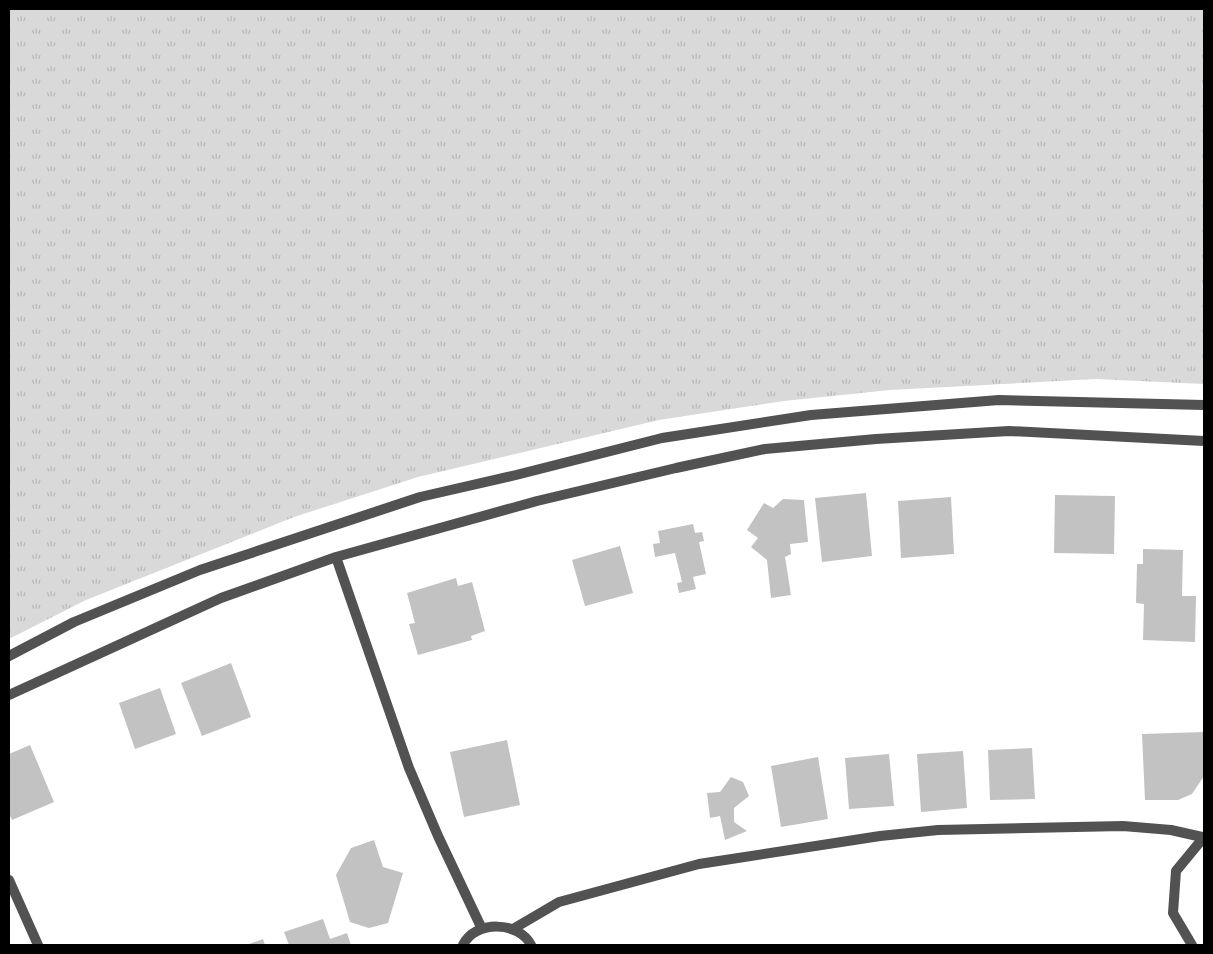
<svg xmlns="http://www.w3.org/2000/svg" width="1213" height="954" font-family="Roboto,sans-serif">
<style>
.grass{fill:url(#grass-tufts)}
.building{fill:#c2c2c2}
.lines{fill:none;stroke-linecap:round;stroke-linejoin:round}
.minor{stroke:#525252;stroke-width:10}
.tertiary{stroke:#525252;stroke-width:10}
</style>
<defs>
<pattern id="grass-tufts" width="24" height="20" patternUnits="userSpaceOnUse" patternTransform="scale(1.25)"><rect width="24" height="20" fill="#d9d9d9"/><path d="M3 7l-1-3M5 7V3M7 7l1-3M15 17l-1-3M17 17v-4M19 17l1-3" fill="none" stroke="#b8b8b8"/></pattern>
</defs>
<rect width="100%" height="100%" fill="#fff"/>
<path class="grass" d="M9,9h1195v375l-108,-5 -206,11 -106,11 -125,19 -241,57 -124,40 -208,83 -77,39z"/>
<path class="building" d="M866,493l6,63 -50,6 -7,-64z
M1055,495l60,1 -1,58 -60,-1z
M951,497l3,57 -53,4 -3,-57z
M783,499l21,1 4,42 -18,2 1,10 -6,3 6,38 -20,3 -4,-38 -16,-13 7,-9 -11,-8 17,-27 9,5z
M693,524l2,9 7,-1 2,9 -5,1 7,32 -13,3 3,12 -17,4 -2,-10 5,-1 -7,-29 -20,4 -2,-13 7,-1 -2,-12z
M620,546l13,47 -48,13 -13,-46z
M1143,549l40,1 -1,46h14l-1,46 -52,-2 1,-36 -8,-1 1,-39h6z
M456,578l2,8 14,-4 13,49 -14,5 1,4 -54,15 -9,-31 6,-1 -8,-30z
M231,663l20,54 -49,19 -21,-53z
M160,688l16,46 -41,15 -16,-46z
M1204,732v44l-12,18 -14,6h-33l-3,-66z
M507,740l13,65 -56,12 -14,-65z
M30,745l24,57 -42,18 -3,-6v-60z
M1032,748l3,51 -45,1 -2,-50z
M963,751l4,57 -46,4 -4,-58z
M889,754l5,52 -45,3 -4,-51z
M818,757l10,62 -47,8 -10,-61z
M731,777l12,5 6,14 -15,12v14l13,9 -22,9 -5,-24 -10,2 -3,-25 13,-1z
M374,840l9,27 20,6 -15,50 -19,5 -19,-6 -14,-47 15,-27z
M323,919l7,20 17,-6 4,12h-62l-5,-13z
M263,939l2,6h-19z"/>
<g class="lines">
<path class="minor" d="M336,557l73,211 29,68 44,93
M9,695l212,-97 115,-41 201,-56 139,-33 89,-19 111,-10 133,-8 195,10
M9,880l29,65
M513,929l46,-27 140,-38 181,-28 58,-6 185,-4 48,4 31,7
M463,945c12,-25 56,-24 68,0
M1192,945l-19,-32 3,-42 28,-34"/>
<path class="tertiary" d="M9,656l65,-34 126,-52 220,-73 96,-22 146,-37 149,-23 188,-15 205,5"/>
</g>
<rect width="1213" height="954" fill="none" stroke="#000000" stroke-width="20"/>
</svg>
